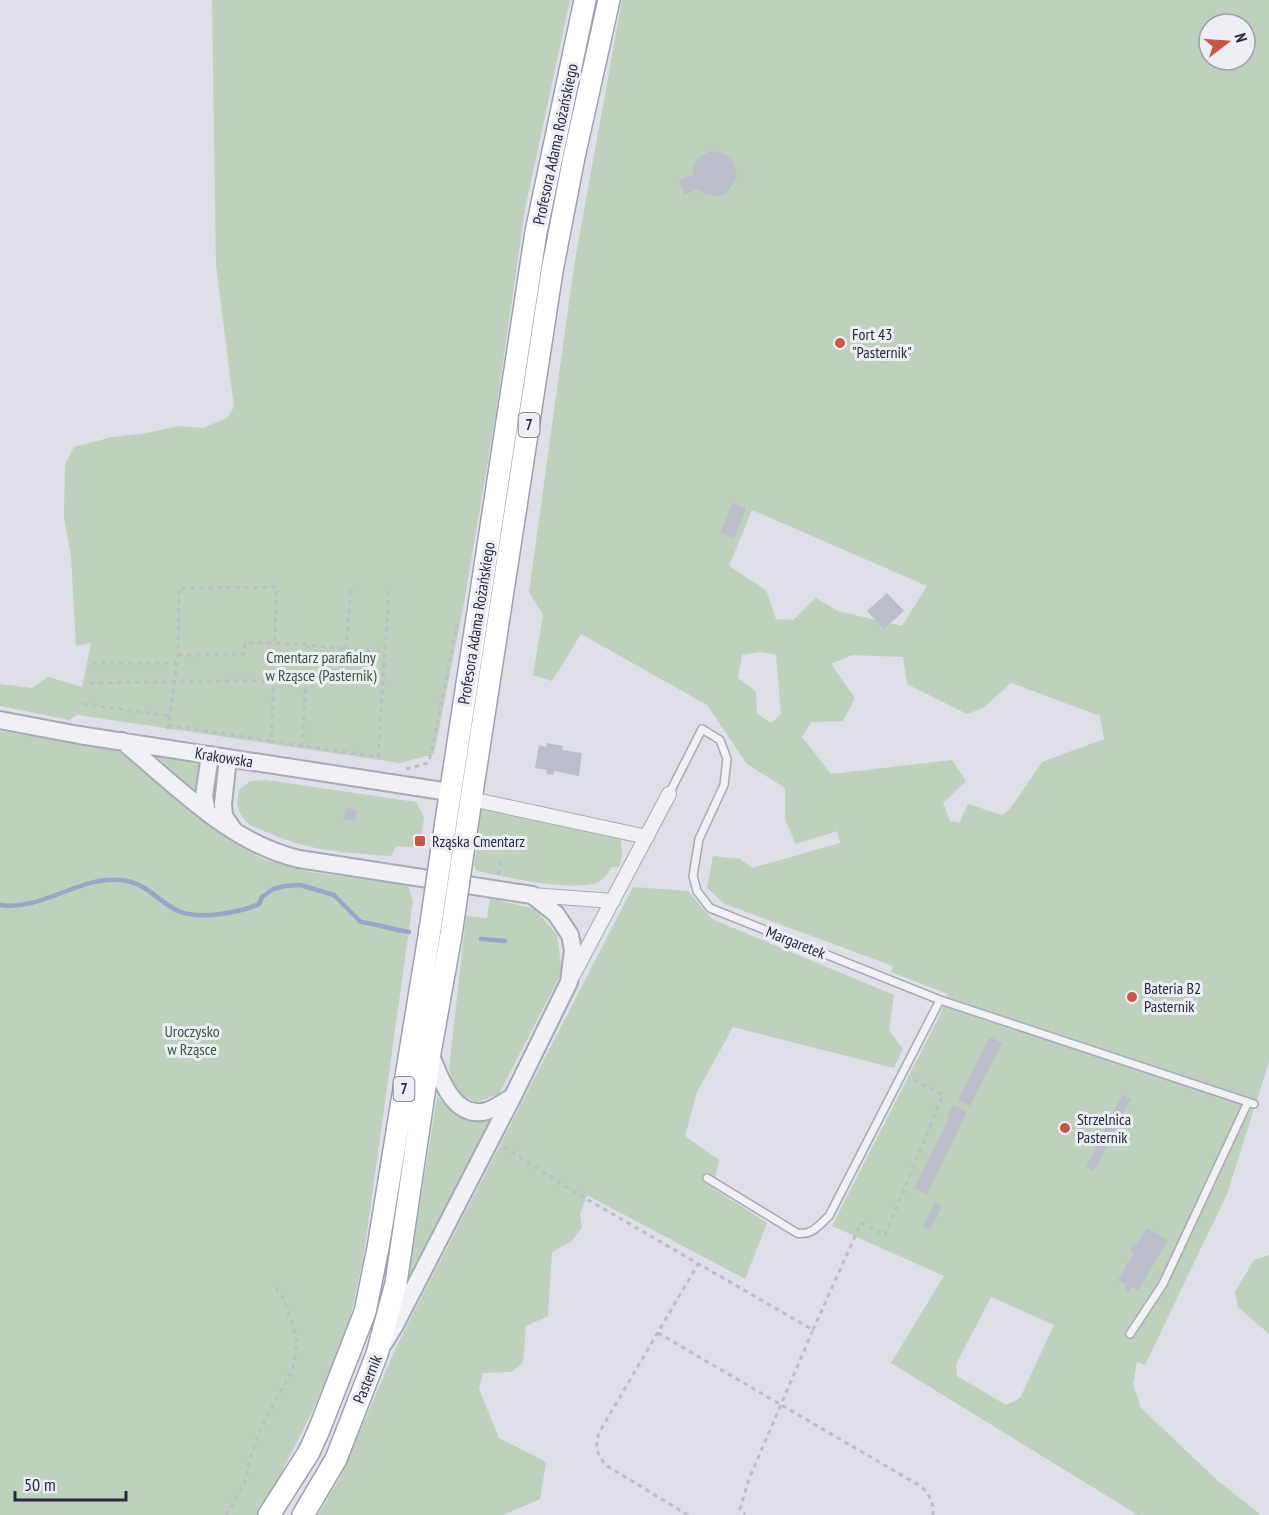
<svg xmlns="http://www.w3.org/2000/svg" width="1269" height="1515" font-family="'PT Sans Narrow',sans-serif">
<style>
.green{fill:#bfd0bf;fill-rule:evenodd}
.lines{fill:none;stroke-linecap:round;stroke-linejoin:round}
.stream{stroke:#9aa4c5;stroke-width:4.5}
.building{fill:#bbbdc9}
.service-casing{stroke:#a7a9b4;stroke-width:10}
.minor-casing{stroke:#a7a9b4;stroke-width:16}
.tertiary-casing{stroke:#a7a9b4;stroke-width:20}
.primary-casing{stroke:#9ea0b2;stroke-width:24}
.path{stroke:#bcbdc5;stroke-width:3;stroke-dasharray:4.5 4.5;stroke-linecap:butt}
.service{stroke:#f0f0f5;stroke-width:7}
.minor{stroke:#f0f0f5;stroke-width:14}
.tertiary{stroke:#f0f0f5;stroke-width:16}
.primary{stroke:#fff;stroke-width:21}
.primary-bridge-casing{stroke:#9ea0b2;stroke-width:24;stroke-linecap:butt}
.primary-bridge{stroke:#fff;stroke-width:21}
.poi-dot{fill:#c65648;stroke:#edeef4;stroke-width:2}
.labels{text-anchor:middle;stroke-width:6;stroke-linejoin:round;paint-order:stroke}
.shield{fill:#edeef4;stroke:#636573;stroke-width:1.5}
.shield-label{font-size:15px;font-weight:bold;fill:#282a3c}
.street-label{font-size:16px;fill:#282a3c;stroke:#edeef4}
.poi-label{font-size:16px;fill:#282a3c;stroke:#edeef4;text-anchor:start}
.park-label{font-size:16px;fill:#365738;stroke:#edeef4}
</style>
<rect width="100%" height="100%" fill="#dedfe7"/>
<path class="green" d="M212,0h358l-45,209 -31,216 -30,178 -30,151 -34,9 -323,-48 -8,5 -69,-14v-22l32,4 16,-11 34,10 9,-44 -15,3 -5,-90 -7,-39 1,-52 9,-18 38,-10 35,-4 32,-7 24,2 24,-10 7,-11 -18,-142z
M622,0h647v1062l-42,132 -82,171 -8,-3 -4,22 8,24 76,72 44,35h-123l-247,-152 53,-87 -112,-50 108,-211 8,-21 -57,-22 2,-6 -168,-62 -18,-16 6,-32 27,3 12,9 88,-25 -3,-12 -41,13 -11,-24v-32l-38,-24 -40,-59 -126,-71 -29,47 -19,-6 10,-60 -14,-23 45,-326zM1209,24h36v36h-36zM752,510l175,76 -25,40 -64,-15 -22,-13 -23,22 -17,-1 -10,-29 -37,-24zM761,652l15,3 5,59 -10,9 -14,-9 -1,-22 -18,-14 4,-23zM852,655l51,2 4,27 60,30 16,-6 28,-25 89,33 4,23 -62,23 -32,47 -8,6 -34,-11 -9,19 -9,-2 -7,-18 23,-22 -14,-21 -121,14 -29,-37 9,-15 32,-1 12,-23 -24,-34zM991,1297l63,28 -34,73 -14,7 -49,-29 -1,-12z
M0,731l115,18 44,32 68,58 38,21 45,12 98,13 5,16 -50,359 -16,71 -35,81 -45,89 -10,14h-257z
M154,754l46,8 -4,29 -2,1z
M266,780l150,22 8,15 -4,31 -24,-2 -5,10c-43,-3 -83,-5 -122,-23 -7,-3 -16,-5 -21,-10 -11,-9 -12,-21 -9,-33l11,-9z
M492,808l129,31 1,17 -3,11h-7c-3,4 -7,11 -12,14 -18,13 -100,-5 -123,-10l-3,-5 6,-56z
M633,887l55,4 24,28 182,76 -5,35 14,19 -9,19 -161,-41 -36,65 -12,44 34,24 -6,28 54,35 -22,56 -158,-84 -7,19 2,13 -10,14 -20,11 -4,64 -22,10 -3,37 -12,9 -28,1 -4,16 20,49 47,24 -6,37 -37,16h-185l21,-36 59,-136z
M490,898l45,11 22,26 5,37 -63,122 -22,8 -21,-9 -7,-24 17,-153 21,2z
M437,1097l17,15 36,8 -82,160z
M1269,1255v79l-31,-27 -3,-15 19,-32z"/>
<g class="lines">
<path class="stream" d="M0,905c43,6 78,-29 121,-25 24,2 37,21 57,31 21,9 61,2 81,-7l3,-7 11,-8 12,-3 15,-1 34,10 27,27c16,2 32,8 48,10
M481,939l24,2"/>
</g>
<path class="building" d="M710,151l13,2 10,8 4,14 -2,7 -9,11 -6,3 -15,-2 -7,-5 -14,6 -5,-15 13,-5 2,-11 4,-6z
M732,503l14,5 -12,30 -14,-5z
M887,593l17,18 -20,18 -17,-18z
M547,743l16,3 -1,4 20,3 -3,23 -25,-5 -1,4 -7,-1 1,-4 -12,-2 4,-23 7,2z
M346,808l11,2 -2,11 -12,-2z
M990,1037l12,6 -32,63 -12,-6z
M1122,1095l9,4 -37,72 -8,-4z
M953,1105l14,7 -40,82 -13,-6 35,-69 -2,-1z
M935,1202l7,4 -12,24 -7,-4z
M1147,1228l21,12 -30,51 -6,-4 -4,6 -4,-4 2,-4 -8,-5 16,-28 -4,-2 3,-6 3,1z"/>
<g class="lines">
<defs>
<path id="service" d="M669,794l33,-65 18,11 7,19 -3,26 -25,54 -6,37 4,15 13,17 230,92 314,104
M707,1178l90,55c15,3 22,-8 32,-17l111,-216
M1130,1334l33,-50 85,-182"/>
<path id="minor" d="M471,799l176,38
M532,895l81,6
M572,977l97,-183"/>
<path id="tertiary" d="M0,720l79,15 370,57
M122,741c54,44 107,102 177,118l233,36 24,19 14,21 3,15 -4,32 -56,114 -118,229 -11,18
M228,758l-5,46 1,12 9,13
M207,812l-3,-16 6,-41
M430,1053c10,24 23,67 57,58 9,-3 17,-9 25,-14"/>
<path id="primary" d="M443,841l93,-609 49,-232
M463,852l89,-581 22,-114 35,-157
M269,1515l40,-63 10,-22 46,-118 13,-64 52,-318
M303,1515l33,-56 41,-105 19,-71 34,-230 21,-118"/>
</defs>
<use href="#service" class="service-casing"/>
<use href="#minor" class="minor-casing"/>
<use href="#tertiary" class="tertiary-casing"/>
<use href="#primary" class="primary-casing"/>
<path class="path" d="M178,655l66,-1 1,-11c45,-2 93,6 139,10
M92,663h84
M347,680h35
M90,683l257,-3 -1,-31 5,-63
M83,704l87,12
M168,725l103,16 3,-61
M168,729l10,-74 1,-67 97,-1 -1,55
M271,741l107,16 11,-168
M302,747l6,-101
M406,769l22,-6 4,-13 25,-126
M498,875l4,-17
M504,1147l72,46 237,137 -64,149 -9,30 5,6
M813,1330l48,-107 24,12 58,-140 -33,-17
M658,1333l264,154c8,9 12,16 11,28
M226,1515l18,-30 6,-27 13,-34 30,-55 4,-29 -13,-41 -11,-15
M688,1515l-81,-49c-11,-12 -13,-20 -7,-35l98,-167"/>
<use href="#service" class="service"/>
<use href="#minor" class="minor"/>
<use href="#tertiary" class="tertiary"/>
<use href="#primary" class="primary"/>
<defs>
<path id="primary-bridge" d="M430,930l13,-89
M451,935l12,-83"/>
</defs>
<use href="#primary-bridge" class="primary-bridge-casing"/>
<use href="#primary-bridge" class="primary-bridge"/>
</g>
<g class="poi-dot">
<circle cx="840" cy="343" r="6"/>
<rect x="414" y="835" width="12" height="12" rx="3"/>
<circle cx="1132" cy="997" r="6"/>
<circle cx="1065" cy="1128" r="6"/>
</g>
<g class="labels">
<g class="shield">
<rect x="518.5" y="413" width="21" height="24" rx="4.5"/>
<rect x="393.5" y="1077" width="21" height="24" rx="4.5"/>
</g>
<g class="shield-label">
<text x="529" y="430">7</text>
<text x="404" y="1094">7</text>
</g>
<g class="street-label">
<text transform="translate(555 144) rotate(-78)" y="6">Profesora Adama Rożańskiego</text>
<text transform="translate(476 623) rotate(-81)" y="6">Profesora Adama Rożańskiego</text>
<text transform="translate(224 757) rotate(9)" y="6">Krakowska</text>
<text transform="translate(796 942) rotate(22)" y="6">Margaretek</text>
<text transform="translate(367 1379) rotate(-68)" y="6">Pasternik</text>
</g>
<g class="poi-label">
<text x="852" y="340">Fort 43<tspan x="852" dy="18">"Pasternik"</tspan></text>
<text x="432" y="847">Rząska Cmentarz</text>
<text x="1144" y="994">Bateria B2<tspan x="1144" dy="18">Pasternik</tspan></text>
<text x="1077" y="1125">Strzelnica<tspan x="1077" dy="18">Pasternik</tspan></text>
</g>
<g class="park-label">
<text x="321" y="663">Cmentarz parafialny<tspan x="321" dy="18">w Rząsce (Pasternik)</tspan></text>
<text x="192" y="1037">Uroczysko<tspan x="192" dy="18">w Rząsce</tspan></text>
</g>
</g>
<g transform="translate(1227 42) rotate(73)"><circle r="28" fill="#edeef4" stroke="#9ea0aa" stroke-width="1.5"/>
<path d="M0-4.5L10 22L0 15L-10 22Z" fill="#c65648"/>
<text y="-9" font-size="16" font-weight="bold" text-anchor="middle" fill="#282a3c">N</text>
</g>
<path d="M15 1491v9h111v-9" fill="none" stroke="#282a3c" stroke-width="3"/>
<text x="24" y="1491" font-size="18" fill="#282a3c" stroke="#edeef4" stroke-width="4.5" paint-order="stroke">50 m</text>
</svg>
